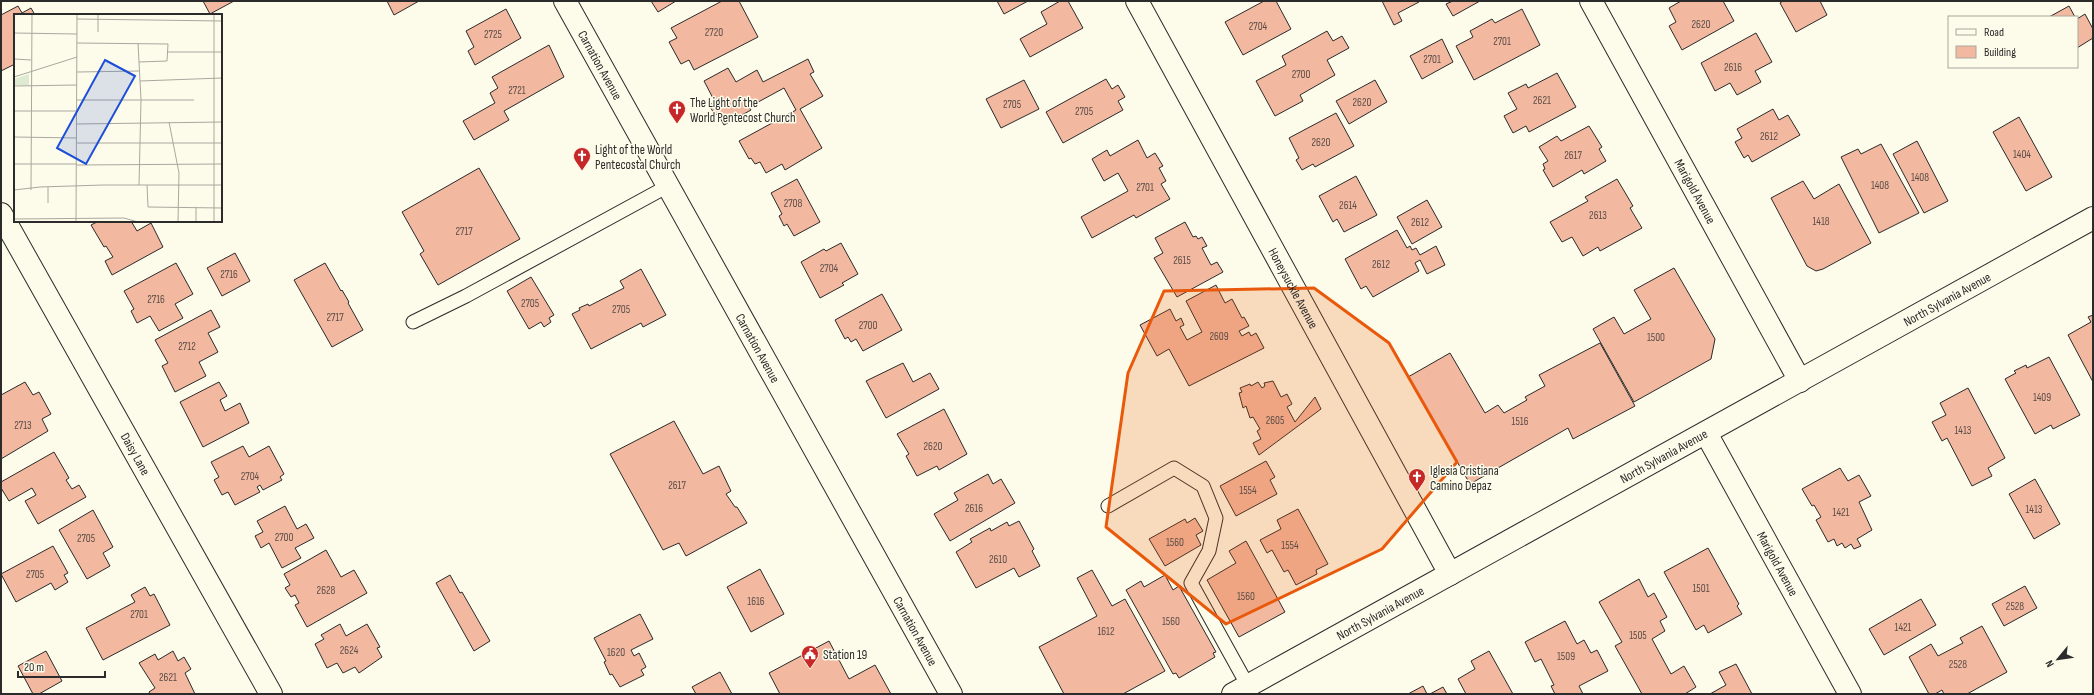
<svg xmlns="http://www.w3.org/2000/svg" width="2094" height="695" font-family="'Sofia Sans Condensed',sans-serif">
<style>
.building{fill:#f2b8a0;stroke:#2b2b2b}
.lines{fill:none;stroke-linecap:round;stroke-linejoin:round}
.lane-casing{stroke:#2b2b2b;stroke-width:15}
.street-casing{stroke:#2b2b2b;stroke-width:24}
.secondary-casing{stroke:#2b2b2b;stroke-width:24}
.lane{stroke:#fdfbea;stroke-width:13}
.street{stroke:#fdfbea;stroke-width:22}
.secondary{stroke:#fdfbea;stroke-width:22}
.marked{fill:#e8590c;fill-opacity:0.2;stroke:#e8590c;stroke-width:3;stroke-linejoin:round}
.labels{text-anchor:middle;stroke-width:3;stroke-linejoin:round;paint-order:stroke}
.number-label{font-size:11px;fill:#5d4e48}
.street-label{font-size:13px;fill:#2b2b2b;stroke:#fdfbea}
.poi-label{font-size:13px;fill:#2b2b2b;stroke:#fdfbea;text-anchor:start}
.inset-road{fill:none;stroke:#a9a89e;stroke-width:1}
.view{fill:#1d4ed8;fill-opacity:0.15;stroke:#1d4ed8;stroke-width:2}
.inset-edge{fill:none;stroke:#2b2b2b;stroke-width:2}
</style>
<rect width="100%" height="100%" fill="#fdfbea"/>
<path class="building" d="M203,1h31l-24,13z
M387,1h32l-25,14z
M651,1h25l-18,11z
M722,1h17l19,36 -64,33 -5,-10 -8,4 -12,-22 8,-4 -6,-10z
M997,1h31l-24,13z
M1060,1h8l15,27 -53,29 -10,-18 27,-15 -6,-12z
M1264,1h12l15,28 -48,26 -18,-33z
M1382,1h37v1l-21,11 4,8 -8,4z
M1453,1h27l-27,15 -7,-12z
M1681,1h42l11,20 -52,29 -13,-24 7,-4 -7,-14z
M1783,1h37l7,14 -31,17 -16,-29z
M18,6l4,7 9,-5 4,7h-20v49l-14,7v-56z
M2069,6l6,11h-26z
M506,9l15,29 -46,27 -7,-14 6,-4 -8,-16z
M1522,9l18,36 -66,35 -18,-34 17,-9 -3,-6 22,-12 3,4z
M2085,14l8,15v9l-16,10v-29z
M1327,31l6,10 9,-5 7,12 -22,12 8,15 -35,20 3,6 -28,15 -19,-35 30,-16 -4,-9z
M1756,33l16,29 -17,9 6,11 -24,13 -7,-12 -15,8 -14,-28z
M1442,39l11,23 -31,17 -12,-23z
M549,45l15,32 -60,34 5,9 -35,20 -11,-19 32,-18 -5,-10 8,-5 -6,-11z
M808,59l6,13 -4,2 13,22 -23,13 22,39 -37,22 -3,-6 -16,9 -6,-11 -5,2 -4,-6 -2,1 -10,-18 57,-31 -12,-22 -35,19 2,3 -27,15 -6,-11 -3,1 -6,-10 6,-3 -11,-21 24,-13 8,14 21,-12 6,12z
M1557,73l19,34 -47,25 -3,-6 -13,7 -9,-17 13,-7 -9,-16 18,-9 2,4z
M1106,79l6,10 6,-4 7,12 -7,4 5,9 -60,33 -17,-31z
M1024,80l15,29 -38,19 -15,-29z
M1375,80l12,22 -38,22 -13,-23z
M1773,109l6,11 9,-5 12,20 -48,27 -4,-7 -4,3 -9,-16 7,-4 -5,-9z
M1336,113l18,33 -39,21 -2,-3 -11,6 -6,-10 3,-2 -10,-20z
M2019,117l33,60 -26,14 -33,-59z
M1589,126l13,21 -3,2 7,12 -22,13 -2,-4 -29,17 -10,-17 2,-1 -2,-5 5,-3 -9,-14 18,-11 4,5z
M1138,140l9,18 8,-5 8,13 -4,2 7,13 -5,3 9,15 -34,19 -2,-3 -42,23 -11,-21 47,-26 -10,-18 -14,8 -12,-22 15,-9 3,6z
M1917,141l31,60 -24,12 -31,-59z
M1881,144l38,69 -40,20 -38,-76 17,-8 3,5z
M479,168l41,71 -82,46 -18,-31 4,-3 -22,-39z
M1356,176l21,39 -33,17 -7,-13 -4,3 -14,-26z
M797,179l23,43 -26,14 -7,-12 -3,2 -5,-10 3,-2 -11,-21z
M1617,179l16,27 -3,2 12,20 -42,23 -2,-4 -15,9 -11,-19 -10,5 -12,-20 38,-21 -3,-4z
M1803,181l11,18 25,-15 32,59 -48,26 -7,2 -9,-5 -36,-68z
M1427,200l15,27 -30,17 -15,-27z
M99,221h32l6,10 14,-8 12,24 -51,28 -7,-14 8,-4 -7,-11 -2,1 -13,-22z
M1185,222l8,15 3,-1 2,3 4,-2 5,9 -5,2 9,17 6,-3 6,10 -46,25 -23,-39 9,-5 -8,-15z
M1397,230l10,18 3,-2 2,4 4,-2 4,7 16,-9 9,19 -18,9 -7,-14 -5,3 4,8 -46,26 -7,-11 -5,3 -16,-30z
M841,243l17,31 -16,9 2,2 -24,13 -19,-36 23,-13 2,2z
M235,253l15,28 -28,15 -15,-28z
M176,263l17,31 -18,10 8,14 -24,13 -9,-15 -13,7 -6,-12 3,-2 -10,-18z
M325,263l16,28 1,-1 7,12 -1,1 15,27 -31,17 -38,-67z
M1674,268l41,71 -4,20 -77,43 -41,-73 21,-12 10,17 27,-15 -17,-29z
M641,269l25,46 -23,12 -2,-4 -50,26 -19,-35 8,-4 -1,-2 9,-4 1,2 35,-18 -4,-7z
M531,277l23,38 -5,3 2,4 -7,5 -3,-5 -12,7 -22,-38z
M1216,285l9,18 7,-4 10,19 2,-1 5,9 -10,5 3,5 7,-4 2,4 5,-3 8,15 -75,38 -20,-37 -12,7 -17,-31 30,-16 6,12 5,-3 3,7 -4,2 7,13 15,-8 -16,-31z
M882,294l20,36 -39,21 -7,-12 -5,3 -3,-5 -3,2 -10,-19z
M211,310l9,17 -12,6 10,19 -19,10 7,14 -31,16 -13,-26 6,-3 -13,-23z
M2093,315v67l-25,-47 23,-13 -3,-5z
M1600,343l35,63 -62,33 -5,-11 -98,56 -62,-107 42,-24 35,60 13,-8 6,8 23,-13 -2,-3 20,-11 -6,-11z
M2049,357l31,58 -27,14 -2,-4 -16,9 -30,-55 11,-6 -2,-2 12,-6 1,3z
M903,363l10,19 17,-9 9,16 -53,29 -20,-37z
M1273,381l8,16 6,-3 5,10 -5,3 8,15 20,-25 6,12 -62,46 -6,-12 8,-4 -4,-8 3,-2 -7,-12 -3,1 -4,-12 -3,2 -4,-15 3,-1 -2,-4 10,-4 1,2 7,-4 4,6 3,-2 -1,-3z
M25,382l8,13 6,-3 12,22 -9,5 6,12 -47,28v-64z
M219,382l8,14 -7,4 5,11 15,-8 9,20 -46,24 -23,-45z
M1968,388l37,70 -17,10 4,8 -20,10 -25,-48 -5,3 -10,-19 14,-7 -6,-12z
M944,409l23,45 -28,16 -2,-4 -20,10 -11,-20 3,-2 -12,-20z
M674,421l29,53 16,-8 12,25 -5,3 9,13h2l10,16 -61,33 -7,-13 -16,7 -53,-96z
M243,446l6,11 20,-11 15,28 -4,3 2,3 -19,10 -3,-5 -3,2 3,5 -25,13 -7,-13 -6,3 -8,-15 5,-3 -8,-15z
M54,452l15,26 -3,2 6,9 7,-4 7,12 -48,27 -13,-23 11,-6 -4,-7 -23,13 -8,-13v-6z
M1266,461l9,16 -5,3 7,14 -41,22 -16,-30z
M1840,468l8,13 11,-6 12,21 -12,6 13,28 -15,9 4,7 -7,3 -3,-5 -6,4 -3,-5 -5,3 -3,-7 -6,3 -12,-22 5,-3 -7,-12 -2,1 -10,-17z
M988,474l5,10 8,-5 14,24 -65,38 -16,-27 24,-14 -4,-7z
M2035,479l25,45 -26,15 -25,-45z
M285,506l12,23 9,-5 8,14 -19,10 6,10 -19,10 -13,-25 -8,5 -6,-12 8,-4 -6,-11z
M1298,509l30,55 -12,6 1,4 -21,11 -8,-15 -4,2 -12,-22 -5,3 -7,-13 21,-11 -4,-9z
M93,510l20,37 -10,6 7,13 -23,13 -28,-49z
M1195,518l8,13 -7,4 5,10 -36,21 -16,-27 36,-20 2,4z
M1019,521l15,28 -2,2 8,15 -21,11 -5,-9 -38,20 -20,-36 16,-10 -2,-3 20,-11 1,3 16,-9 2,4z
M1246,541l39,71 -46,25 -32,-57 29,-17 -7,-12z
M53,546l15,27 -4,2 4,7 -13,8 -4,-7 -35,19 -15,-28z
M1708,548l31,56 -2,2 5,8 -34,19 -4,-8 -8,5 -32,-58z
M326,550l15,27 13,-7 13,23 -60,34 -12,-22 4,-2 -4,-8 -4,2 -6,-9 5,-3 -6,-11z
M760,569l24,45 -33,18 -24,-45z
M1092,570l20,36 13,-7 40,72 -42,23h-59l-25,-47 58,-31 -20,-38z
M450,575l10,18 2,-1 28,49 -16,10 -38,-68z
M1165,575l8,15 6,-4 37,66 -3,1 2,4 -36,21 -3,-5 -3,1 -47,-84 15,-9 3,6z
M1639,579l9,18 6,-4 13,24 -7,4 5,10 -13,8 19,35 13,-8 12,21 -11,7h-43l-27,-48 7,-4 -23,-40z
M2025,586l12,22 -33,18 -12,-22z
M145,587l5,9 4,-2 16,31 -67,35 -17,-32 49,-26 -4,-7z
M1921,599l15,26 -52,30 -15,-26z
M640,614l13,25 -22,11 3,6 5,-3 7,14 -5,3 3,5 -24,12 -8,-13 -2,1 -6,-13 2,-1 -12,-23z
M1565,621l12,23 7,-4 7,13 6,-3 11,21 -29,15 4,8h-28l-4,-8 3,-1 -13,-26 -6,3 -10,-20z
M340,624l6,12 21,-12 13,23 -3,1 5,9 -23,16 -4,-6 -12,6 -6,-10 -10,5 -12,-24 9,-5 -3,-4z
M1982,626l25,46 -40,22h-23l-2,-4 -7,4h-6l-20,-37 22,-13 7,12 25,-13 -3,-5z
M829,641l20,38 26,-14 16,29h-111l-11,-21z
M46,651l16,30 -23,13h-6l-15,-28z
M173,651l5,10 6,-4 7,12 -6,4 10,21h-45l-1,-2 6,-4 -16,-25 16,-9 3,6z
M1489,651l24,43h-47l-8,-15 17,-10 -4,-8z
M1736,664l16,30h-42l16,-9 -7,-13z
M720,672l12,22h-36l-4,-7z
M1423,686l4,8h-19z
M1443,687l4,7h-17z"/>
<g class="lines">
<defs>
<path id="lane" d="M413,322l53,-26 202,-110
M1108,506l66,-38 29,18 13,32 -7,33 -18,32 57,103"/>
<g id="street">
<path id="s1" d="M565,1l386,693"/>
<path id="s2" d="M1137,1l313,573"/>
<path id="s3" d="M1591,1l209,380"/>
<path id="s4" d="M1,214l270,480"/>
<path id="s5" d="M1706,433l144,261"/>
</g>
<g id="secondary">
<path id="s6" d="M1233,694l860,-476"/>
</g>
</defs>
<use href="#lane" class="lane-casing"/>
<use href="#street" class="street-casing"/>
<use href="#secondary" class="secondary-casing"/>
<use href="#lane" class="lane"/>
<use href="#street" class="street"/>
<use href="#secondary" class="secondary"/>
</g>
<path class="marked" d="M1314,288l75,55 68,119 -75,87 -156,75 -120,-97 22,-154 36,-82z"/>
<defs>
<symbol id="church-pin" viewBox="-11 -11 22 30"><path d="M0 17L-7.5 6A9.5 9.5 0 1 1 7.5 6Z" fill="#c62828" stroke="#fdfbea"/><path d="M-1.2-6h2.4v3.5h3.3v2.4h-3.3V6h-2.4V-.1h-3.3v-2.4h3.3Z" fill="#fff"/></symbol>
<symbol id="civic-pin" viewBox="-11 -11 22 30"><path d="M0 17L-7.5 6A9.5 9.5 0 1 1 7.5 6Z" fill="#c62828" stroke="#fdfbea"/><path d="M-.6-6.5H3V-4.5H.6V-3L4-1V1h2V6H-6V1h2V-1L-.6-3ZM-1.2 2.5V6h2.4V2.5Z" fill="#fff"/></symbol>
</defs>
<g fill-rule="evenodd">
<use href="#church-pin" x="667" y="99" width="20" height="27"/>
<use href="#church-pin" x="572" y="146" width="20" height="27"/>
<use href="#church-pin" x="1407" y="467" width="20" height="27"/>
<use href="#civic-pin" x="800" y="644" width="20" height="27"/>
</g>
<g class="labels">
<g class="number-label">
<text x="1701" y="28">2620</text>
<text x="1258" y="30">2704</text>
<text x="714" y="36">2720</text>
<text x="493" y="38">2725</text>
<text x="1502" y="45">2701</text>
<text x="1432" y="63">2701</text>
<text x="1733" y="71">2616</text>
<text x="1301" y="78">2700</text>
<text x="517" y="94">2721</text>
<text x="1542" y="104">2621</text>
<text x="1362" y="106">2620</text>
<text x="1012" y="108">2705</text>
<text x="1084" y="115">2705</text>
<text x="1769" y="140">2612</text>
<text x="1321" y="146">2620</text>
<text x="2022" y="158">1404</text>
<text x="1573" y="159">2617</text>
<text x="1920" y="181">1408</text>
<text x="1880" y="189">1408</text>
<text x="1145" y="191">2701</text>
<text x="793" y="207">2708</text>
<text x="1348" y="209">2614</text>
<text x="1598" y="219">2613</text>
<text x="1821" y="225">1418</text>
<text x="1420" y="226">2612</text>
<text x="464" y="235">2717</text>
<text x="1182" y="264">2615</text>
<text x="1381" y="268">2612</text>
<text x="829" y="272">2704</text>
<text x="229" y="278">2716</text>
<text x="156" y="303">2716</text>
<text x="530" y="307">2705</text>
<text x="621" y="313">2705</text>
<text x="335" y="321">2717</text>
<text x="868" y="329">2700</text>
<text x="1219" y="340">2609</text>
<text x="1656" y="341">1500</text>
<text x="187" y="350">2712</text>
<text x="2042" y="401">1409</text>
<text x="1275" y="424">2605</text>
<text x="1520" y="425">1516</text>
<text x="23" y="429">2713</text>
<text x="1963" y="434">1413</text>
<text x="933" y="450">2620</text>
<text x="250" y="480">2704</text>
<text x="677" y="489">2617</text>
<text x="1248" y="494">1554</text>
<text x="974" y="512">2616</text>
<text x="2034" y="513">1413</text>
<text x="1841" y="516">1421</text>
<text x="284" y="541">2700</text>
<text x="86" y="542">2705</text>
<text x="1175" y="546">1560</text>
<text x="1290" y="549">1554</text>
<text x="998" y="563">2610</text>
<text x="35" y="578">2705</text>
<text x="1701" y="592">1501</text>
<text x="326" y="594">2628</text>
<text x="1246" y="600">1560</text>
<text x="756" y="605">1616</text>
<text x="2015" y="610">2528</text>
<text x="139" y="618">2701</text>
<text x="1171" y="625">1560</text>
<text x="1903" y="631">1421</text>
<text x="1106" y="635">1612</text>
<text x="1638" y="639">1505</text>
<text x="349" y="654">2624</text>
<text x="616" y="656">1620</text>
<text x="1566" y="660">1509</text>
<text x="1958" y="668">2528</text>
<text x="168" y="681">2621</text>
</g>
<g class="street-label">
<text dy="5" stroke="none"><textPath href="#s1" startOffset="73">Carnation Avenue</textPath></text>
<text dy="5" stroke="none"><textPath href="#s3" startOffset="217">Marigold Avenue</textPath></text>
<text dy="5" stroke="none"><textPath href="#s2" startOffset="327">Honeysuckle Avenue</textPath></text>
<text dy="5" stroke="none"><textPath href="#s6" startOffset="816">North Sylvania Avenue</textPath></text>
<text dy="5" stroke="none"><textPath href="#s1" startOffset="397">Carnation Avenue</textPath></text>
<text dy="5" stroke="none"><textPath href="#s4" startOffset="275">Daisy Lane</textPath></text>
<text dy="5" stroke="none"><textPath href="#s6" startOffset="492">North Sylvania Avenue</textPath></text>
<text dy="5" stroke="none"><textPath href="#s5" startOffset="149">Marigold Avenue</textPath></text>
<text dy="5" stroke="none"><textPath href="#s6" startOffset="168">North Sylvania Avenue</textPath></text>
<text dy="5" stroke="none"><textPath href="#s1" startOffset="721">Carnation Avenue</textPath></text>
</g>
<g class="poi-label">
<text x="690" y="107">The Light of the<tspan x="690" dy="15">World Pentecost Church</tspan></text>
<text x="595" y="154">Light of the World<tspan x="595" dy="15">Pentecostal Church</tspan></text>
<text x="1430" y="475">Iglesia Cristiana<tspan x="1430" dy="15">Camino Depaz</tspan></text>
<text x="823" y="659">Station 19</text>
</g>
</g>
<g transform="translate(14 14)">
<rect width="208" height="208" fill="#fdfbea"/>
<path d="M15,60v11h-15v-6z" fill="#deebd1"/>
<path class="inset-road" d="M63,5l145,2M84,18v-18M0,19l63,1M63,29l91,1 -1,17 -28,1M124,29l3,57 -2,85M154,38h54M0,45l17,1M63,58l63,-1M0,63l63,-20M126,67l82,-3M0,72l63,-1M63,86h117M0,97h63M155,108l10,51 -1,49M63,110l145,-2M0,123l63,1M63,129h145M0,150h63M63,151l145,-1M133,171l1,22 74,1M0,176l26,-3 63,-2h119M17,176l1,-176M34,189v-16M0,205l110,-1 14,4M62,208l1,-208M182,208v-15M200,208v-208"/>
<path class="view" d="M91,46l30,16 -49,88 -29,-16z"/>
<rect width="208" height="208" class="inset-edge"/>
</g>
<rect width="2094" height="695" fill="none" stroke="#2b2b2b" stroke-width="4"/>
<rect x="1948" y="16" width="130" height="52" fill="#fdfbea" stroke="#a9a89e"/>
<rect x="1956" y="29" width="20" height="6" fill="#fdfbea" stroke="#a9a89e"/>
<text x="1984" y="36" font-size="12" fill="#2b2b2b">Road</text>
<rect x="1956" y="46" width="20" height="12" fill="#f2b8a0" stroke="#a9a89e"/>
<text x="1984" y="56" font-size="12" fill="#2b2b2b">Building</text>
<g transform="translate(2058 659) rotate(241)" stroke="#fdfbea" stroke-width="3" paint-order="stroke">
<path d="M0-3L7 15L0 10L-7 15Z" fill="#2b2b2b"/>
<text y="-6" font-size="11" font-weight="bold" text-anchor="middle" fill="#2b2b2b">N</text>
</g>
<path d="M18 671v6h87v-6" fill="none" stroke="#2b2b2b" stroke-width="2"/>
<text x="24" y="671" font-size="12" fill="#2b2b2b" stroke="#fdfbea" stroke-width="3" paint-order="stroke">20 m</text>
</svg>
